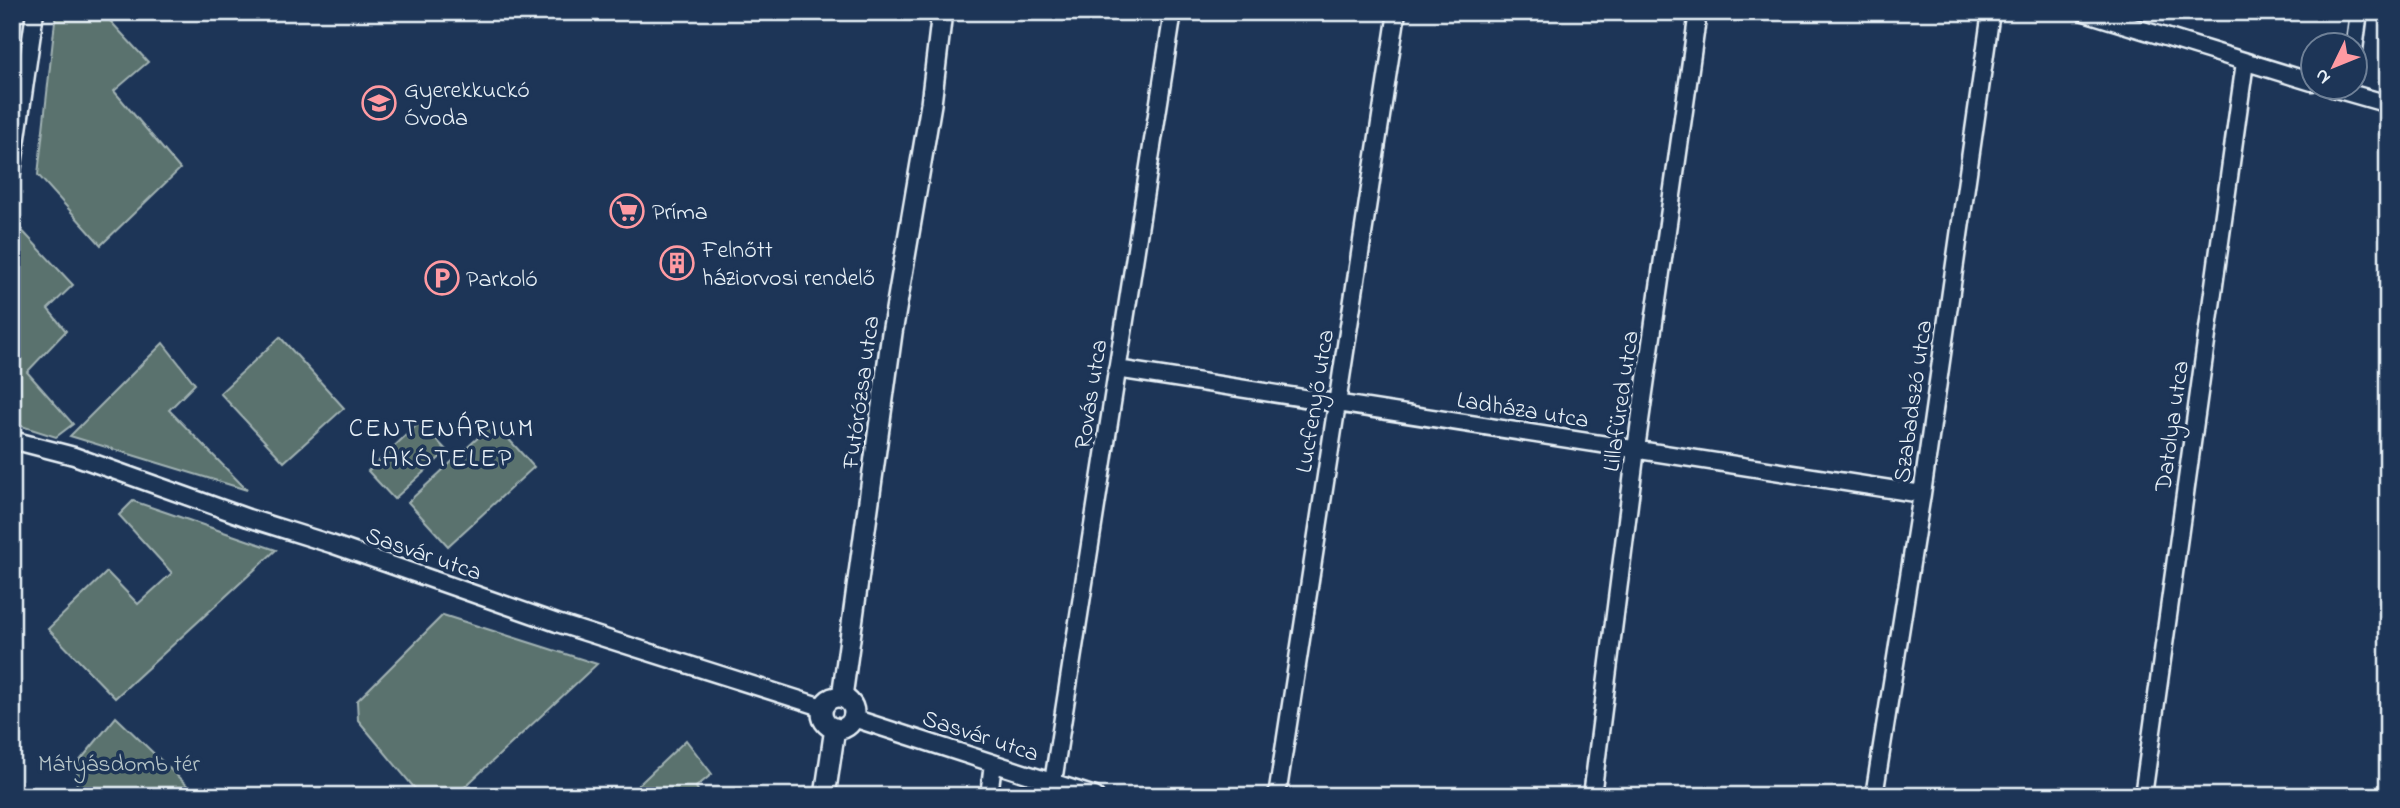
<svg xmlns="http://www.w3.org/2000/svg" width="2400" height="808" font-family="'Indie Flower',sans-serif">
<style>
.green{fill:#5a726e;stroke:#a1b2b3;stroke-width:2}
.lines{fill:none;stroke-linecap:round;stroke-linejoin:round}
.minor-casing{stroke:#e8f1f8;stroke-width:21}
.tertiary-casing{stroke:#e8f1f8;stroke-width:24}
.minor{stroke:#1d3557;stroke-width:16}
.tertiary{stroke:#1d3557;stroke-width:19}
.labels{text-anchor:middle;stroke-width:7;stroke-linejoin:round;paint-order:stroke}
.poi-label{font-size:24px;fill:#e8f1f8;stroke:#1d3557;text-anchor:start}
.street-label{font-size:24px;fill:#e8f1f8;stroke:#1d3557}
.park-label{font-size:24px;fill:#b6c5c8;stroke:#1d3557}
.neighbourhood-label{font-size:26px;letter-spacing:2px;fill:#e8f1f8;stroke:#1d3557}
</style>
<rect width="100%" height="100%" fill="#1d3557"/>
<filter id="ink" filterUnits="userSpaceOnUse"><feTurbulence type="fractalNoise" baseFrequency=".0143" numOctaves="2"/><feDisplacementMap in="SourceGraphic" scale="14" xChannelSelector="R" yChannelSelector="G"/><feConvolveMatrix kernelMatrix="1 2 1 2 8 2 1 2 1" color-interpolation-filters="sRGB"/></filter>
<g filter="url(#ink)">
<path class="green" d="M56,12h46l46,50 -34,29 66,78 -79,76 -63,-70z
M16,224l57,61 -25,24 18,22 -39,41 46,52 -17,13 -44,-14v-180z
M280,337l64,71 -60,54 -64,-69z
M163,343l32,41 -26,26 78,80 -177,-54z
M420,422l27,29 -53,48 -26,-28z
M494,423l40,44 -86,79 -40,-44z
M133,501l143,49 -161,148 -67,-69 59,-57 31,32 34,-31 -53,-58z
M443,615l154,49 -142,132h-34l-63,-76 -1,-19z
M116,717l82,79h-122l2,-33z
M686,740l26,34 -16,13 5,9h-74z"/>
<g class="lines">
<defs>
<path id="minor" d="M2084,12l228,70
M2354,50l5,-38
M2332,88l56,16
M12,172l23,-160
M1117,369l805,125
M12,440l62,16 174,62 83,26 226,79 265,84
M853,718l242,78
M1053,782l120,-770
M989,796l4,-33
M1277,796l120,-784
M1592,796l44,-347 62,-437
M1874,796l48,-302 69,-482
M2143,796l102,-734"/>
<path id="tertiary" d="M822 713a16 16 0 1 1 32 0a16 16 0 1 1-32 0Z
M842,697l50,-364 39,-229 11,-92
M825,796l10,-68"/>
</defs>
<use href="#minor" class="minor-casing"/>
<use href="#tertiary" class="tertiary-casing"/>
<use href="#minor" class="minor"/>
<use href="#tertiary" class="tertiary"/>
</g>
</g>
<defs>
<symbol id="school-ring" viewBox="-11 -11 22 22"><circle r="9.5" fill="#1d3557" stroke="#ff9aa2" stroke-width="1.5"/><path d="M0-5L7-2L0 1L-7-2ZM-4 1L0 2.5L4 1V4Q0 6-4 4Z" fill="#ff9aa2"/></symbol>
<symbol id="supermarket-ring" viewBox="-11 -11 22 22"><circle r="9.5" fill="#1d3557" stroke="#ff9aa2" stroke-width="1.5"/><path d="M-6-5.5h2.5l.6 2H6L4.5 2H-2.5L-4.4-4H-6ZM-1.5 3.2a1.3 1.3 0 1 0 .1 0ZM3 3.2a1.3 1.3 0 1 0 .1 0Z" fill="#ff9aa2"/></symbol>
<symbol id="building-ring" viewBox="-11 -11 22 22"><circle r="9.5" fill="#1d3557" stroke="#ff9aa2" stroke-width="1.5"/><path d="M-4-6H4V6H1V3H-1V6H-4ZM-2.5-4.3h1.7v1.8h-1.7ZM.8-4.3h1.7v1.8H.8ZM-2.5-1h1.7V.8h-1.7ZM.8-1h1.7V.8H.8Z" fill="#ff9aa2"/></symbol>
<symbol id="parking-ring" viewBox="-11 -11 22 22"><circle r="9.5" fill="#1d3557" stroke="#ff9aa2" stroke-width="1.5"/><path d="M-3.5-5.5H1a3.5 3.5 0 0 1 0 7H-1V5.5H-3.5ZM-1-3.4V-.6H.8a1.4 1.4 0 0 0 0-2.8Z" fill="#ff9aa2"/></symbol>
</defs>
<g fill-rule="evenodd">
<use href="#school-ring" x="360" y="84" width="38" height="38"/>
<use href="#supermarket-ring" x="608" y="192" width="38" height="38"/>
<use href="#building-ring" x="658" y="244" width="38" height="38"/>
<use href="#parking-ring" x="423" y="259" width="38" height="38"/>
</g>
<g class="labels">
<g class="poi-label">
<text x="404" y="97">Gyerekkuckó<tspan x="404" dy="28">Óvoda</tspan></text>
<text x="652" y="219">Príma</text>
<text x="702" y="257">Felnőtt<tspan x="702" dy="28">háziorvosi rendelő</tspan></text>
<text x="466" y="286">Parkoló</text>
</g>
<g class="street-label">
<text transform="translate(860 392) rotate(-82)" y="8">Futórózsa utca</text>
<text transform="translate(1090 394) rotate(-81)" y="8">Rovás utca</text>
<text transform="translate(1314 401) rotate(-81)" y="8">Lucfenyő utca</text>
<text transform="translate(1620 401) rotate(-82)" y="8">Lillafüred utca</text>
<text transform="translate(1912 401) rotate(-82)" y="8">Szabadszó utca</text>
<text transform="translate(1523 409) rotate(9)" y="8">Ladháza utca</text>
<text transform="translate(2171 426) rotate(-82)" y="8">Datolya utca</text>
<text transform="translate(424 553) rotate(19)" y="8">Sasvár utca</text>
<text transform="translate(981 735) rotate(18)" y="8">Sasvár utca</text>
</g>
<g class="park-label">
<text x="119" y="771">Mátyásdomb tér</text>
</g>
<g class="neighbourhood-label">
<text x="442" y="436">CENTENÁRIUM<tspan x="442" dy="30">LAKÓTELEP</tspan></text>
</g>
</g>
<rect width="2400" height="808" fill="none" stroke="#1d3557" stroke-width="42"/>
<rect x="21" y="21" width="2358" height="766" fill="none" stroke="#e8f1f8" stroke-width="2.5" filter="url(#ink)"/>
<g transform="translate(2334 66) rotate(227)"><circle r="33" fill="#1d3557" stroke="#6e8097" stroke-width="2"/>
<path d="M0-5L12 26L0 18L-12 26Z" fill="#ff9aa2"/>
<text y="-10" font-size="19" font-weight="bold" text-anchor="middle" fill="#e8f1f8">N</text>
</g>
</svg>
